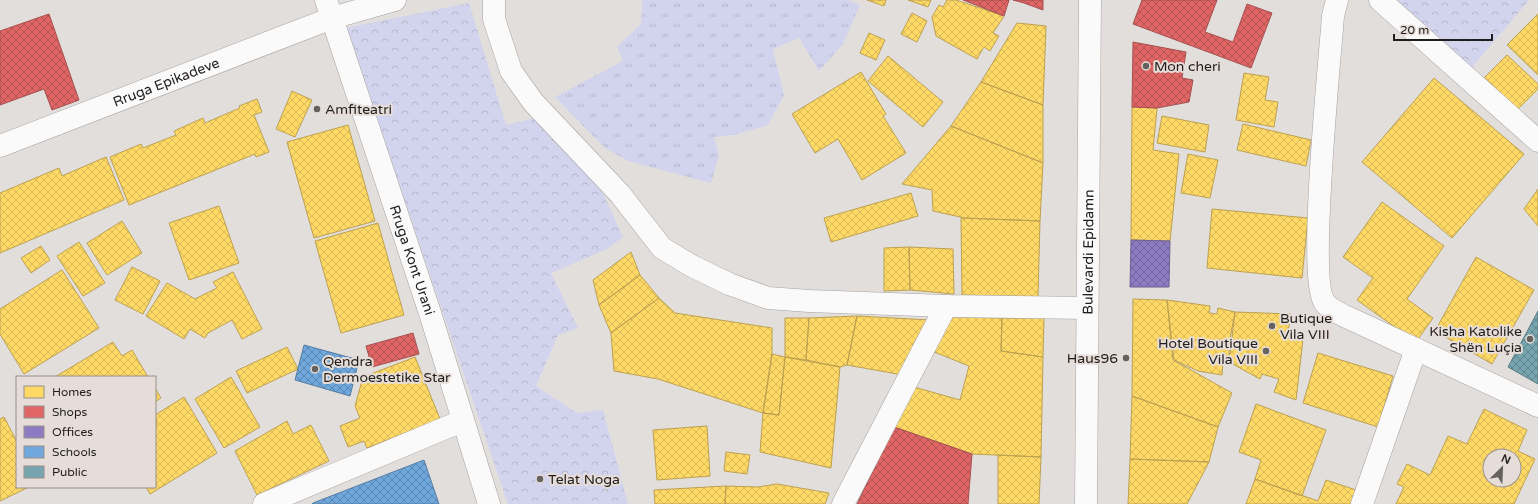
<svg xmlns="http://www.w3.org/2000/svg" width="1538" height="504" font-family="'Varela Round',sans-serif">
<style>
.grass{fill:url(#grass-tufts)}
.park{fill:url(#park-crowns)}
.homes{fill:url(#homes-cross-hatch);stroke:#bca150;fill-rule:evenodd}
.shops{fill:url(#shops-cross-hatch);stroke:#a65050}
.offices{fill:url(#offices-cross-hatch);stroke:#6d6091}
.schools{fill:url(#schools-cross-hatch);stroke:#577ea2}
.public{fill:url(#public-cross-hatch);stroke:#5c7c83}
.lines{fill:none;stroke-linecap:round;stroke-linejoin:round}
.minor-casing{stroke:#a6a2a1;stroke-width:23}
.major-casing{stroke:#a6a2a1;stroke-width:23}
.minor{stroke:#fbfafa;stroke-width:22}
.major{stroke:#fbfafa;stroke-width:22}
.poi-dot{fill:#64615f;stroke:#e6ddd8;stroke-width:1.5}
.labels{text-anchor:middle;stroke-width:4;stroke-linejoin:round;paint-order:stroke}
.poi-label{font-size:14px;fill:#201d1b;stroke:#e6ddd8;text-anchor:start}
.street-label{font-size:14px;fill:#201d1b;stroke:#e6ddd8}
</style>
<defs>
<pattern id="grass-tufts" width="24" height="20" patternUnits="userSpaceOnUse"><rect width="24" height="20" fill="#d2d4ee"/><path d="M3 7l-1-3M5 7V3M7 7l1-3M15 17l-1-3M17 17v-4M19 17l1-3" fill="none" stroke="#b4b6cc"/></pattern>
<pattern id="park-crowns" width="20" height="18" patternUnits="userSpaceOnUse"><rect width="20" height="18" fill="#d2d4ee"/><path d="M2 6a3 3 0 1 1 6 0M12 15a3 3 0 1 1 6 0" fill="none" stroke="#b4b6cc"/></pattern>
<pattern id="homes-cross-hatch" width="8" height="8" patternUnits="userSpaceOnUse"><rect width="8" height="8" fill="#ffd966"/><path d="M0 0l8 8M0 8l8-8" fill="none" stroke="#daba58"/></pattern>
<pattern id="shops-cross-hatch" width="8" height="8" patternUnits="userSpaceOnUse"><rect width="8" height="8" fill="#e06666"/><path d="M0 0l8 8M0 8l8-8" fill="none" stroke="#b55353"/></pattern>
<pattern id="offices-cross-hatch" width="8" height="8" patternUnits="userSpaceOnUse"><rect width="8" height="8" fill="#8e7cc3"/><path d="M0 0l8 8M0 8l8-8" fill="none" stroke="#74659e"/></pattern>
<pattern id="schools-cross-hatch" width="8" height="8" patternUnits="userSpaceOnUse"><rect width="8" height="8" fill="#6fa8dc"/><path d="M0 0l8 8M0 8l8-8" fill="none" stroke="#5b88b2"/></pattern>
<pattern id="public-cross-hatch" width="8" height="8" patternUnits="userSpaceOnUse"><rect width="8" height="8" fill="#76a5af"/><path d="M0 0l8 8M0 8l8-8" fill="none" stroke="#60868e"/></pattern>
</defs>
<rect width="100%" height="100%" fill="#e2dedc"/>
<path class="grass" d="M642,0h206l12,5 -17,39 -24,27 -20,-33 -26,11 11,46 -16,30 -34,10 -20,2 5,18 -8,28 -83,-22 -24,-14 -49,-50 68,-36 -6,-14 24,-23z"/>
<path class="park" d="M1389,0h140l-60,71z
M469,3l37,122 33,-8 54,55 30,65 -16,12 -56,24 27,55 -20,7 -22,51 41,27 26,-3 25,94h-120l-162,-476z"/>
<path class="homes" d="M867,0h19l-2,6z
M908,0h23l-3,7z
M947,0h9l48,16 -11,17 6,3 -9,15 -6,-4 -7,12 -41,-23 -4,-19 7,-12 4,2z
M912,13l15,8 -10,21 -16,-8z
M1538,14v61l-31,-30z
M1017,23l29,3 -3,79 -62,-23z
M869,33l16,7 -9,20 -16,-7z
M1507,55l31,29v5l-21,21 -33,-32z
M888,56l55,46 -20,25 -55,-46z
M861,72l25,42 -3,2 23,37 -44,27 -24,-41 -23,14 -23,-39z
M1244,73l25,4 -4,23 13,2 -4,25 -38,-7z
M1434,78l90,76 -72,84 -90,-76z
M981,82l62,23v58l-92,-37z
M292,91l20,9 -17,37 -19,-8z
M257,99l5,13 -8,3 15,37 -13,5 -1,-3 -126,51 -19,-48 31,-13 2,4 33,-13 -2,-4 29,-13 2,5 35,-15 -1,-2z
M1132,107l25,1 -4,42 26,4 -9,87 -39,-1z
M1162,116l47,9 -4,27 -48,-9z
M1243,124l68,16 -5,26 -69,-16z
M348,125l27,96 -61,17 -27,-96z
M951,126l92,37 -3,58 -75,-3 -32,-7 -1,-21 -30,-6z
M1188,154l30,6 -8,38 -29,-5z
M106,157l18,43 -124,53v-60l59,-25 3,8z
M1538,189v37l-14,-17z
M911,193l7,23 -87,26 -7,-24z
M1382,202l62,44 -37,53 26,19 -17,24 -59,-42 16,-22 -30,-21z
M219,206l20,57 -50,17 -20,-57z
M1212,209l96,9 -6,60 -95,-10z
M961,218l79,3 -2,76 -76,-2z
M122,221l20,32 -35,22 -20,-32z
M378,223l26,92 -63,18 -26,-92z
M79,242l26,41 -22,13 -26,-40z
M41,246l9,14 -19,13 -10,-15z
M909,247l1,43 -26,1v-43z
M909,247l44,2 1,45 -44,-4z
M631,252l9,23 -41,30 -6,-25z
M1476,257l58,33 -42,74 -57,-33z
M132,267l28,14 -17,33 -28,-14z
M62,270l37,58 -75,46 -24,-40v-25z
M233,272l29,57 -20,10 -10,-19 -24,13 -3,5 -15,-9 -6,10 -38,-23 21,-33 28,16 22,-11 -4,-6z
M640,275l19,23 -48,35 -12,-28z
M659,298l16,15 97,15v26l-9,59 -105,-34 -44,-8 -3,-38z
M1133,299l34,1 6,60 59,33 -14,34 -86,-31z
M1167,300l43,6 -1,7 8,1 1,-6 17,4 -6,32v18h-6l-1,13 -24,-4 -24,-11z
M1235,312l56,2 -4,24 16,1 -7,61 -22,-8 5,-13 -17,-5 -2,5 -31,-17z
M857,316l73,4 -27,55 -56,-10z
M857,316l-10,49 -7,2 -34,-7 3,-42z
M949,317l53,1 -1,33 42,6 -2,100 -69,-3 -78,-27 20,-40 46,13 9,-34 -37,-15z
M785,318h24l-3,42 -21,-3z
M1002,318h42l-1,39 -42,-6z
M113,342l9,14 10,-6 16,27h-93z
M287,347l11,22 -51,24 -11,-22z
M1318,353l75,23 -15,51 -75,-24z
M772,354l13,3 -6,58 -16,-2z
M415,357l25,62 -73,29 -3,-7 -16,6 -8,-21 20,-8 -5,-12 8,-29z
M785,357l55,10 -9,101 -71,-16 3,-39 16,2z
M231,377l29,50 -36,21 -29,-49z
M155,388l6,10 -6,4z
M1132,396l86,31 -9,35 -79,-3z
M184,397l33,56 -67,41 -4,-7h9v-61l2,-1 -2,-10z
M1256,404l70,26 -24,66 -47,-17 6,-19 -22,-8z
M1484,409l43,21 -9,21 17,8 -21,45h-118l8,-17 -7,-3 10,-20 23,11 18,-39 19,8zM1490,456h24v24h-24z
M4,417l13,25v45h12l-29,14v-82z
M287,421l6,13 18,-9 18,36 -72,34 -22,-44z
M707,426l3,50 -53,4 -4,-50z
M726,452l24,3 -3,19 -23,-3z
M998,455l43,2 -2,47h-41z
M1130,459l79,3 -22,42h-59z
M1255,479l63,22 8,-21 30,10 -5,14h-105z
M777,484l52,9 -4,11h-100l1,-18 32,1z
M726,486l-1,18h-70l-1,-14z"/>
<path class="shops" d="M963,0h46l-5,16z
M1013,0h30v10l-19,-7z
M1142,0h75l-12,32 28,10 14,-38 25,9 -21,55 -118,-44z
M49,14l30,86 -27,10 -8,-21 -44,16v-74z
M1133,42l53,10 -4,26 11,2 -4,22 -32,6 -25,-1z
M413,333l6,21 -47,13 -6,-21z
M894,427l78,27 -4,50h-111z"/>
<path class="offices" d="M1131,240l39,1 -1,46h-39z"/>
<path class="schools" d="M304,345l55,15 -9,36 -55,-16z
M424,460l15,44h-127l1,-1z"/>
<path class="public" d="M1538,311v73l-30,-17z"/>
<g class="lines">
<defs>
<g id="minor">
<path id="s1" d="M326,0l104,313 59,191"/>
<path d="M494,0v19l17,52 22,31 87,92 42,54 30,18 37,18 39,14 41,3 137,5 141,2"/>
<path d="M1337,0l-4,16c-3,42 -26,264 -8,287 7,9 29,17 39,22l174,81"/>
<path d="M1380,0l158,141"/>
<path id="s2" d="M0,146l332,-128 63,-18"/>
<path d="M264,504l198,-83"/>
<path d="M843,504l103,-198"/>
<path d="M1362,504l54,-155"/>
</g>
<g id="major">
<path id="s3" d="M1086,504l4,-504"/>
</g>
</defs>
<use href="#minor" class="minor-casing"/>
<use href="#major" class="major-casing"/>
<use href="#minor" class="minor"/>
<use href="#major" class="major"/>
</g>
<g class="poi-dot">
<circle cx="1146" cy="66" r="4"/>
<circle cx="317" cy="109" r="4"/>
<circle cx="1272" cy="326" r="4"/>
<circle cx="1530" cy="339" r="4"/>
<circle cx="1266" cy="351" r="4"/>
<circle cx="1126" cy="358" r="4"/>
<circle cx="315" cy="369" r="4"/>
<circle cx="540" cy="479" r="4"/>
</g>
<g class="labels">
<g class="poi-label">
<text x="1154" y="71">Mon cheri</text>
<text x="325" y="114">Amfiteatri</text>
<text x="1280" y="323">Butique<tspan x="1280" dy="16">Vila VIII</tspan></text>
<text x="1522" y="336" text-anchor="end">Kisha Katolike<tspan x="1522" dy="16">Shën Luçia</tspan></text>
<text x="1258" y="348" text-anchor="end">Hotel Boutique<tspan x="1258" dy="16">Vila VIII</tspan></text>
<text x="1118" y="363" text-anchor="end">Haus96</text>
<text x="323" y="366">Qendra<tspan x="323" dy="16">Dermoestetike Star</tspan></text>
<text x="548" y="484">Telat Noga</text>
</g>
<g class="street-label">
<text dy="5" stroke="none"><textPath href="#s2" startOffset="178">Rruga Epikadeve</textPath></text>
<text dy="5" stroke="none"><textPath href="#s3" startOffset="252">Bulevardi Epidamn</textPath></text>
<text dy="5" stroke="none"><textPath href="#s1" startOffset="274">Rruga Kont Urani</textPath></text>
</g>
</g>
<rect x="16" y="376" width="140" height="112" fill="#e6ddd8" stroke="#97908c"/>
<rect x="24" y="386" width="20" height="12" fill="#ffd966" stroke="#97908c"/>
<text x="52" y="396" font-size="12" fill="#201d1b">Homes</text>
<rect x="24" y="406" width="20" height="12" fill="#e06666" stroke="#97908c"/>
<text x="52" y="416" font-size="12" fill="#201d1b">Shops</text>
<rect x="24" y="426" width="20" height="12" fill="#8e7cc3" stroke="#97908c"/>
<text x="52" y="436" font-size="12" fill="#201d1b">Offices</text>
<rect x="24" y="446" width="20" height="12" fill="#6fa8dc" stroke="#97908c"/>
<text x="52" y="456" font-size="12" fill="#201d1b">Schools</text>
<rect x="24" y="466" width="20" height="12" fill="#76a5af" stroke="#97908c"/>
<text x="52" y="476" font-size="12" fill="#201d1b">Public</text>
<g transform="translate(1502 468) rotate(24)"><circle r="19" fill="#e6ddd8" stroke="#97908c"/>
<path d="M0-3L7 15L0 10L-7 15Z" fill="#64615f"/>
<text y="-6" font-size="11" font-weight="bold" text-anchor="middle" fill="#201d1b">N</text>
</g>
<path d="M1394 34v6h98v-6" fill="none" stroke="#201d1b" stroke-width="2"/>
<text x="1400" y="34" font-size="12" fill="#201d1b" stroke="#e6ddd8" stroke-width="3" paint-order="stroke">20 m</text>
</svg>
